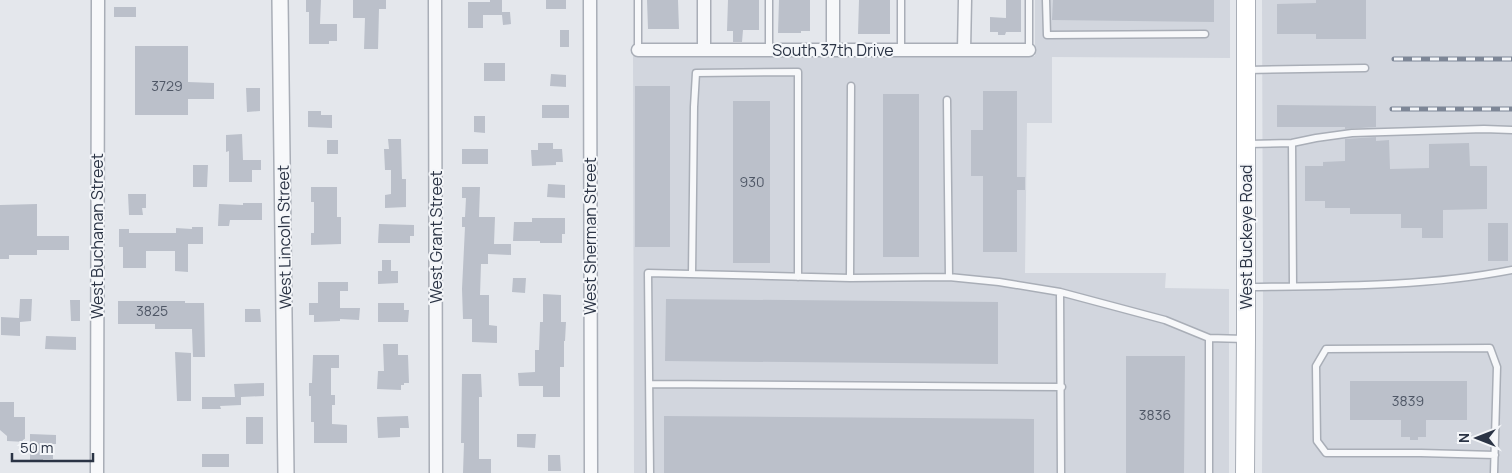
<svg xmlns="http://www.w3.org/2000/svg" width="1512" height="473" font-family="Manrope,sans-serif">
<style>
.built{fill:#d2d6de}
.building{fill:#bbc0ca}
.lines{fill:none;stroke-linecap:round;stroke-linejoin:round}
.service-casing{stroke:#a9aeb7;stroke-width:9}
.minor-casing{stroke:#a9aeb7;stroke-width:15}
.tertiary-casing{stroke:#a9aeb7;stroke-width:18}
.secondary-casing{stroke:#a9aeb7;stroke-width:20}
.service{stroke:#f7f8fa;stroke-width:6}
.minor{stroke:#f7f8fa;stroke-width:12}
.tertiary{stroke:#f7f8fa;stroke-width:15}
.secondary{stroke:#fff;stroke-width:18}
.rail-casing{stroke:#7d8696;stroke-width:5}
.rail{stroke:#f4f6f9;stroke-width:3;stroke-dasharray:9;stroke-linecap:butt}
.labels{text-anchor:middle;stroke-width:4;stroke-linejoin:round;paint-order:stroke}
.number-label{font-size:14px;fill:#4f5766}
.street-label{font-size:16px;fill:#2b3445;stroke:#f4f6f9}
</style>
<rect width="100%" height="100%" fill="#e4e7ec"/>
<path class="built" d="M1035,0h195v58l-178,-1v66h-25l-2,150h141l-1,15 64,1v184h-595l-1,-420 402,3z
M1262,0h250v473h-250l1,-168z"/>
<path class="building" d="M306,0h15l-1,24h17v17h-8v3h-20v-32h-3z
M353,0h33v9h-7l-1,40h-14l1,-31h-12z
M490,0h12v12h8l1,12 -8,1 -1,-10h-19v13h-15v-26h22z
M546,0h20v9h-20z
M647,0h31l1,29h-31z
M728,0h31v30h-16l-1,12h-9v-11h-6z
M779,0h31v31h-9v2h-23z
M859,0h31v34h-32z
M1006,0h15v32h-15l-1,3h-7v-3h-8v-15l16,1z
M1053,0h161v22l-162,-2z
M1316,0h50v39h-50v-5h-39v-30l39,-1z
M114,7h22v10h-22z
M560,30h9v17h-9z
M135,46h53v36l26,1v16h-26v16h-53z
M484,63h21v18h-21z
M551,74l15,1v12l-16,-1z
M635,86h35v161h-35z
M246,88h14v23l-13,1z
M983,91h34v86h8v13h-8v62h-34v-76h-12v-46h12z
M883,94h36v163h-36z
M733,101h37v162h-37z
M542,105h27v13h-27z
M1277,105l99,1v21l-31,2v-2h-68z
M308,111h13v4h11v13l-24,-1z
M474,116h11v17l-11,-1z
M242,134l1,26h18v10h-9v12h-23v-31l-3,1v-17z
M1376,137v4l13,-1 1,29 39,-1v-24l40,-1 1,23h17v43l-44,1v28h-21v-10h-21v-14h-51v-6h-25v-7h-20v-35h18v-4l22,-1v-22z
M388,139h13l1,40h4v28l-21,1v-13l6,-1v-24h-6l-1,-21h5z
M327,140h11v14h-11z
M538,143h15v6h9l1,13h-7v3l-24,1 -1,-16h7z
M462,149h26v15h-26z
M193,165h15l-1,22h-14z
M548,184l17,1v13l-18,-1z
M311,187h26v30h4v27l-30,1v-12h3v-31h-3z
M462,187h18l-1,30h16l-1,27h17v11l-23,-1v10h-7l-1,31h9v30l8,1v17l-25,-1v-23h-9l-1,-30 3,-62h-3v-10h3l1,-19h-4z
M128,194h18v14h-4l1,7h-14z
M243,203h19v17h-32l-1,6h-11l1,-22 24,1z
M37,204v32h32v14h-32v5h-28v4h-9v-54z
M532,218h33v16h-3v9h-22v-2h-27l1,-19h18z
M1488,223h20v38h-20z
M379,224l35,1v11h-4v7h-32z
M192,227h11v17h-15v28l-13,-1v-20h-29v17h-23v-21h-4v-18h10v4h47v-5l16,1z
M382,260h9v11h7v12l-20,1v-13h4z
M513,278h13l-1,15 -13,-1z
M318,282h30v9h-8v17h20l-1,12 -19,-1v2l-26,1v-7h-5v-12h9z
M543,294l18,1v27h5l-1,19h-1v26h-4v30h-17v-11h-24l-1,-13 17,-1v-22h4l1,-28h3z
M20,299h12l-1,22 -11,1v14l-19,-1v-18l18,1z
M666,299l332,3v62l-333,-3z
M70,300h10v21h-9z
M118,301h67v2h19l1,54h-12l-1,-28h-37v-5h-37z
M378,303h26v7h5l-1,12h-30z
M245,309h15l1,13h-16z
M46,336l30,1v13l-31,-1z
M383,344h15v11h10l1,28h-5v2h-3v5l-24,-1 1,-18h6z
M175,352l16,1v48h-14z
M313,355h26v13h-8v27h4v10h-3v19l15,1v18h-33v-21h-3v-26h-2v-13h3z
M1126,356h59l-1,117h-58z
M462,374h19l1,23h-3v62h12v14h-28l1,-30h-3z
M1350,381h117v39h-41v17h-8v3h-8v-3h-9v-17h-51z
M264,383v13l-23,1v8l-21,1 1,3h-19v-12h33l-1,-13z
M0,402h14v15h11v25l-18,-1v-5l-7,-6z
M408,416l1,12h-9v9l-22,1 -1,-21z
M664,416l370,3v54h-370z
M246,417h17v27h-17z
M30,434l26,1v9h-3v15h-10v3h-13z
M517,434h19l-1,14 -18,-1z
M202,454h27v13h-27z
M548,455h12l1,16h-13z"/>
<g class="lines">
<defs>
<path id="service" d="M769,0v50
M901,0v50
M1029,0v50
M1046,0l1,35 158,-1
M638,50v-50
M1247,70l118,-2
M947,100l2,177
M1292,143l1,143
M1248,144l44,-1 24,-5 36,-5 132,-4 28,1
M692,274l2,-167 2,-34 102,-1v205
M850,278l1,-192
M1248,287c88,-1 177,0 264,-17
M1060,292l1,181
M1209,338v135
M650,384l412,3
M650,473l-2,-200 202,5 99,-1 50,5 61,10 105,28 44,18 36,1
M1494,473l3,-106 -7,-19 -164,1 -10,17 1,75 9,12h95l74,2"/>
<path id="minor" d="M435,0l1,473
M590,0l1,473
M704,0v50
M833,49v-49
M638,50h391
M964,50l1,-50
M97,473l1,-473"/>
<path id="tertiary" d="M280,0l6,473"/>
<path id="secondary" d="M1245,473l1,-134v-339"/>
</defs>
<use href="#service" class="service-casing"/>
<use href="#minor" class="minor-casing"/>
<use href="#tertiary" class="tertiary-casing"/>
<use href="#secondary" class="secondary-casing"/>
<use href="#service" class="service"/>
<use href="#minor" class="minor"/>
<use href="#tertiary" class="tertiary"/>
<use href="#secondary" class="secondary"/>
<defs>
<path id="rail" d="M1394,59h118
M1392,109h120"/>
</defs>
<use href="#rail" class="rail-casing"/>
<use href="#rail" class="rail"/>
</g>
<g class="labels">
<g class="number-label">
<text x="167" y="91">3729</text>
<text x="752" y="187">930</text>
<text x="152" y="316">3825</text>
<text x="1408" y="406">3839</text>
<text x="1155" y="420">3836</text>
</g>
<g class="street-label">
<text x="833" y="56">South 37th Drive</text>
<text transform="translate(97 236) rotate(-90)" y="6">West Buchanan Street</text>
<text transform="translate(590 236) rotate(-90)" y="6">West Sherman Street</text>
<text transform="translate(284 237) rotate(-91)" y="6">West Lincoln Street</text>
<text transform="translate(436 237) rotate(-90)" y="6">West Grant Street</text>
<text transform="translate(1246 237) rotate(-90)" y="6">West Buckeye Road</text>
</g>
</g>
<g transform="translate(1477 438) rotate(270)" stroke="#f4f6f9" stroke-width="4" paint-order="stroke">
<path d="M0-4L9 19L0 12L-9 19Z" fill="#2b3445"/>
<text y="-8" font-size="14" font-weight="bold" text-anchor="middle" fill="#2b3445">N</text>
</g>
<path d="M12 453v8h81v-8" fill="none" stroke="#2b3445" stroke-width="2.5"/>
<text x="20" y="453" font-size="15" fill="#2b3445" stroke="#f4f6f9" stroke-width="4" paint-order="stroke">50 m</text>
</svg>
